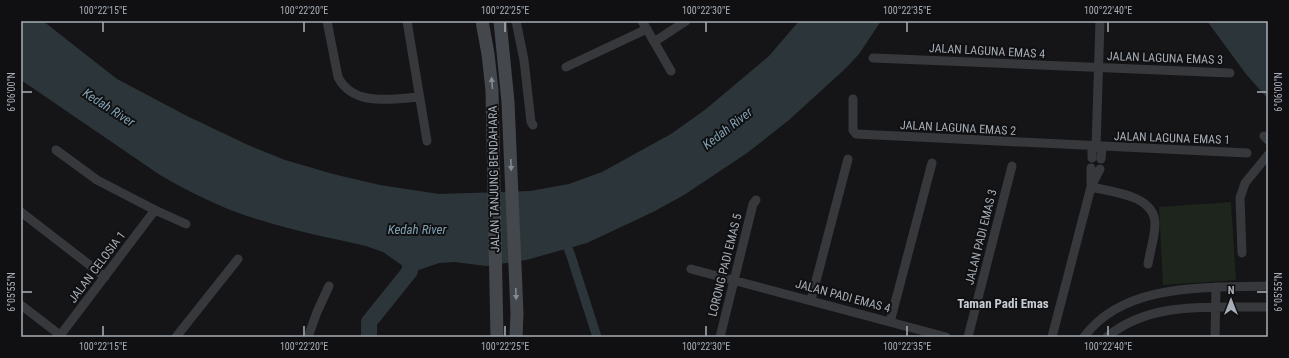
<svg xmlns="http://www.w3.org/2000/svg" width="1289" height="358" font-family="'Roboto Condensed',sans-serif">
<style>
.green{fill:#1d251d}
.water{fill:#2c363a}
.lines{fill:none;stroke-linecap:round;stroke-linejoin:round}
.canal{stroke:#2c363a;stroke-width:9}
.river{stroke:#2c363a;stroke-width:16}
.street{stroke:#36383c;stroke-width:9}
.secondary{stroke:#44474c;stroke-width:13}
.oneway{fill:#848a92}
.ticks{fill:none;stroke:#a7aeb7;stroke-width:1.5}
.labels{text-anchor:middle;stroke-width:4;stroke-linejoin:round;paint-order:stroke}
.street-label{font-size:12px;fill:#a7aeb7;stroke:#101012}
.water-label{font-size:13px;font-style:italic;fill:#7fa0b1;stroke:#101012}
.neighbourhood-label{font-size:13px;font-weight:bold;fill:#c8ccd3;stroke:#101012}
.neatline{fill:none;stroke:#a7aeb7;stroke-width:1.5}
.ticks-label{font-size:10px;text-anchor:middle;fill:#a7aeb7}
</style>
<rect width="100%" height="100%" fill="#151517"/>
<path class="green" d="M1231,202l5,78 -73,5 -4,-78z"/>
<path class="water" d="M21,21h22l74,58 70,37 61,29 37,15 48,14 47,11 59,9 91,-3 39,-7 33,-12 69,-38 35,-25 63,-53 30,-35h82l-22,33 -13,14 -57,52 -42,33 -63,42 -29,16 -68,32 -61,17 -40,6 -31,-4 -16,1 -23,8h-6l-27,-19 -17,-6c-35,-8 -71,-15 -106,-26 -35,-10 -69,-27 -100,-45l-139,-95z
M1207,21h61v78l-22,-25z"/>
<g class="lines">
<path class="canal" d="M564,238l7,18 26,81"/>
<path class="river" d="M369,337v-15l41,-51v-22"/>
<path class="street" d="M327,21l11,56c15,30 54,22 81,20
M407,21l20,120
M516,21l8,39 7,62 2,3
M642,21l29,50
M654,42l32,-21
M873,58l357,15
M566,67l81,-38
M853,99v31l3,4 391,19
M1264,136l4,4
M1096,147l4,-126
M56,150l41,30 58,30 31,14
M1092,158v-11
M1101,159l1,-12
M1091,183v-15
M1091,187c21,5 64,8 64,37 0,13 -5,27 -7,40
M21,212l84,65
M1242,253l-2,-55 5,-15 23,-28
M691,269l255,68
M811,300l37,-141
M21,305l39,30
M890,322l42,-159
M59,337l96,-127
M176,337l62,-78
M308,337l9,-25 12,-26
M720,337l33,-133 3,-4
M968,337l44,-171
M1052,337l39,-150 9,-18
M1084,337c40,-55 124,-49 184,-51
M1107,337c44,-37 106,-29 161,-30
M1215,337l1,-50"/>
<path class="secondary" d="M482,21l6,33 4,36 5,247
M500,21l8,81 9,211 -1,24"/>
</g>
<defs><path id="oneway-solid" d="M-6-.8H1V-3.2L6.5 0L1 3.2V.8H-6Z"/></defs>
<g class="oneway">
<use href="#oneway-solid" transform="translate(492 83) rotate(-95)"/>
<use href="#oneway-solid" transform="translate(511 165) rotate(88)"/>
<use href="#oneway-solid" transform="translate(516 294) rotate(88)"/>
</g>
<path class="ticks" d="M103,22v10M304,22v10M505,22v10M706,22v10M907,22v10M1108,22v10M22,92h10M1257,92h10M22,292h10M1257,292h10M103,326v10M304,326v10M505,326v10M706,326v10M907,326v10M1108,326v10"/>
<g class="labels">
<g class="street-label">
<text transform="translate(987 51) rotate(3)" y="4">JALAN LAGUNA EMAS 4</text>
<text transform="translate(1165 58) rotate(2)" y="4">JALAN LAGUNA EMAS 3</text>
<text transform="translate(958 128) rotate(3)" y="4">JALAN LAGUNA EMAS 2</text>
<text transform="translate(1172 138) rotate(2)" y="4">JALAN LAGUNA EMAS 1</text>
<text transform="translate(494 179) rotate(-91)" y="4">JALAN TANJUNG BENDAHARA</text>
<text transform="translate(981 237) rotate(-76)" y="4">JALAN PADI EMAS 3</text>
<text transform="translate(725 265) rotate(-76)" y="4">LORONG PADI EMAS 5</text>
<text transform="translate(97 267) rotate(-53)" y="4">JALAN CELOSIA 1</text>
<text transform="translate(843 296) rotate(15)" y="4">JALAN PADI EMAS 4</text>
</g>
<g class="water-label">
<text transform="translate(109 107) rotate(33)" y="5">Kedah River</text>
<text transform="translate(727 128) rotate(-38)" y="5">Kedah River</text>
<text x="417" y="234">Kedah River</text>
</g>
<g class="neighbourhood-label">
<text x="1003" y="308">Taman Padi Emas</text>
</g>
</g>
<rect width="1289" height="358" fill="none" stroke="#101012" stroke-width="44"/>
<g transform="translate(1231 300)" stroke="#101012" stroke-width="3" paint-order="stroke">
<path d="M0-3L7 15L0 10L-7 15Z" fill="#a7aeb7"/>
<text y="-6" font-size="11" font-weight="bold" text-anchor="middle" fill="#a7aeb7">N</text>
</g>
<rect x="22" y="22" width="1245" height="314" class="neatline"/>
<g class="ticks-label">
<text x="103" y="14">100°22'15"E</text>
<text x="304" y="14">100°22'20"E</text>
<text x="505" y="14">100°22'25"E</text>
<text x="706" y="14">100°22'30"E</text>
<text x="907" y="14">100°22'35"E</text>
<text x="1108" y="14">100°22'40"E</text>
<text transform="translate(11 92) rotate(-90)" y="4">6°06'00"N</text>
<text transform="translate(1278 92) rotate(-90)" y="4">6°06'00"N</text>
<text transform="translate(11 292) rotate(-90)" y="4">6°05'55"N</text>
<text transform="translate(1278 292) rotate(-90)" y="4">6°05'55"N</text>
<text x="103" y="350">100°22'15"E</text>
<text x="304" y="350">100°22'20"E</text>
<text x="505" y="350">100°22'25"E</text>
<text x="706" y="350">100°22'30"E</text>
<text x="907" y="350">100°22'35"E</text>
<text x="1108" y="350">100°22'40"E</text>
</g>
</svg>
